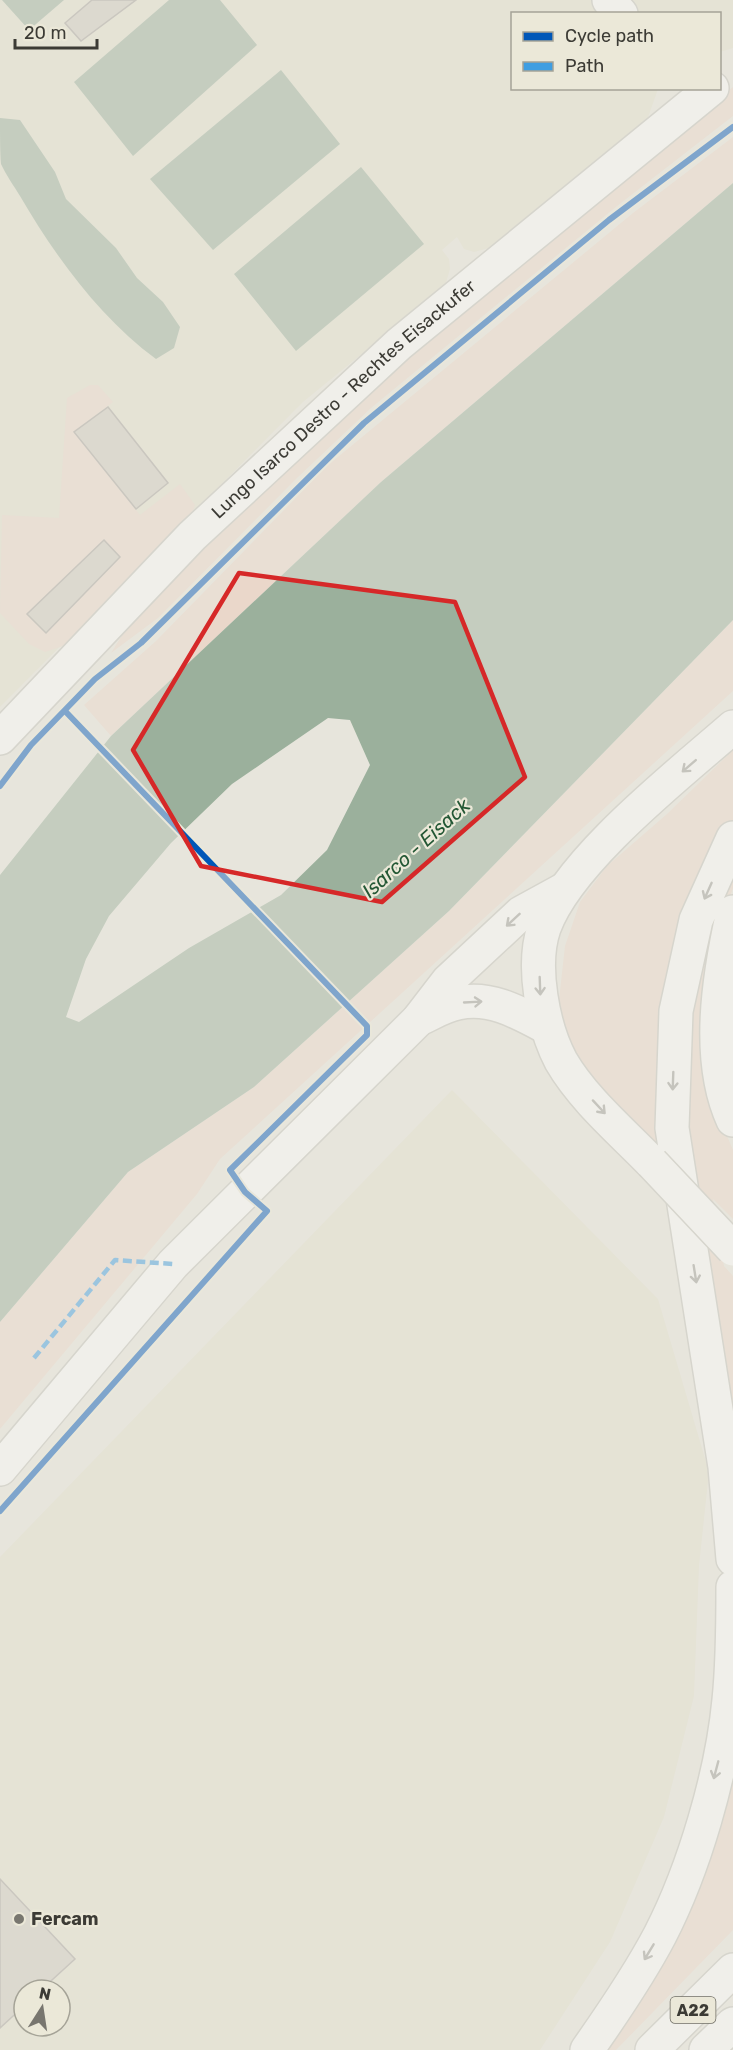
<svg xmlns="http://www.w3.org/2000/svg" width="733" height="2050" font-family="Rubik,sans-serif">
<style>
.built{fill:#e2dfcd;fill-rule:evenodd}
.green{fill:#ead7ca}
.water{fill:#9bb09c;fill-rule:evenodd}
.building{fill:#cfc9bf;stroke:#a6a29c;stroke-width:1.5}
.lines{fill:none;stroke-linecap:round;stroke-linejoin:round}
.minor-casing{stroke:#c2c1ba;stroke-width:36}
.major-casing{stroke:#c2c1ba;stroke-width:36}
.highway-casing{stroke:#c2c1ba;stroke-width:36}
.minor{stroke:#fbfbfa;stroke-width:33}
.major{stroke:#fbfbfa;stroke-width:33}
.highway{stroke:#fbfbfa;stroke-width:33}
.major-bridge-casing{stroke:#c2c1ba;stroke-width:36;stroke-linecap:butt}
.major-bridge{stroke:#fbfbfa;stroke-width:33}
.quiet{stroke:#3f9ee2;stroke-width:4.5;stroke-dasharray:9 4.5;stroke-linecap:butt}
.cycleway-casing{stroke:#ebe8d8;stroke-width:10}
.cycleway{stroke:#0057b8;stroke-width:6}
.oneway{stroke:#9c9b98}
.marked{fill:none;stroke:#d62828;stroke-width:4.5;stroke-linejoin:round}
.poi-dot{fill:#78766f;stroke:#ebe8d8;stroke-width:2}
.labels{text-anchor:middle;stroke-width:4.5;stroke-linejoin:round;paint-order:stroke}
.shield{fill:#ebe8d8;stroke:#706f66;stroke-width:1.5}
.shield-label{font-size:16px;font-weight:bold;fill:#3c3b35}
.street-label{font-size:18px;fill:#3c3b35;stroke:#ebe8d8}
.poi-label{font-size:18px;font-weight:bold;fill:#3c3b35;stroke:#ebe8d8;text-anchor:start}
.water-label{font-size:20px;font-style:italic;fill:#235734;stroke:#ebe8d8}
</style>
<rect width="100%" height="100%" fill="#e7e5dc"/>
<path class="built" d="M0,0h733v48l-13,4v-38h-208v74l146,1 -12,34 -157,125 -15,4 -10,-3 -7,-12 -15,13 7,9 1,10 -5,17 -142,116 -303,305z
M452,1090l206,209 51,173 -10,94 -5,130 -30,121 -54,125 -70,108h-540v-493zM24,1990h36v36h-36z"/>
<path class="green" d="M733,87v29l-116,90 -246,202 -74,70 -139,140 -47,35 15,-24 62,-68 173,-169z
M733,137v46l-352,299 -270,254 -27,-31 72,-64 171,-175 306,-253z
M90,385h8l15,17 -39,30 66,83 40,-31 15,21 -4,12 -128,129 -18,6 -16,-8 -29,-31 2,-98 57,3 8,-120z
M733,620v71l-513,468 -23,35 -197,235v-107l128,-150 126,-85 195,-176z
M733,750v72l-22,32 -43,303 -82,-83 -15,-26 -9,-24 -3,-24 6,-54 15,-44 27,-36 60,-52z
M733,864v24l-21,61 6,166 15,35v69l-20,-20 11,67 9,10v141l-25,-168 -18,-75 -3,-90 2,-60 15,-87z
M733,1758v172l-117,120h-11z"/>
<path class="water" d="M2,0h62l-35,30z
M169,0h51l37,45 -124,111 -59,-74z
M281,70l59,74 -127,106 -63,-71z
M0,118l20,2 35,52 11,27 50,49 21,30 26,24 17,25 -6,21 -18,11c-56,-41 -101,-103 -136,-163 -6,-10 -14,-21 -19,-32 -1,-11 -1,-33 -1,-46z
M361,167l63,77 -128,107 -62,-77z
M733,183v437l-284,291 -195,176 -126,85 -128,150v-447l111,-139 270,-254zM328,718l22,2 20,45 -43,85 -46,45 -92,53 -110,74 -13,-5 20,-58 23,-43 62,-73 61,-59z"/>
<path class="building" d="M92,0h44l-55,41 -16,-18z
M108,407l60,76 -32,26 -62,-77z
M104,540l16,17 -74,76 -19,-19z
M0,1879l75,80 -34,31h-17v16l-24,22z"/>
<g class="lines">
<defs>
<g id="minor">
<path d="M609,0l12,14"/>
<path id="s1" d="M0,738l192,-202 207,-192 313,-256"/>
<path d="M419,1019c12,-5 26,-14 39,-16 32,-7 60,9 88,24"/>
<path d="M0,1469l173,-205 245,-244 30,-39 73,-68 42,-23"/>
</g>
<path id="major" d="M652,1163c-30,-31 -69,-64 -91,-102 -18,-34 -30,-95 -17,-133 24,-67 134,-153 189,-201"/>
<path id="highway" d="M733,838l-37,82 -20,91 -4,117 53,339 8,92
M733,912c-14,63 -28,147 0,208
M587,2050c26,-37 52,-75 73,-115 34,-66 62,-161 69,-235 4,-37 4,-75 4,-113
M652,2050l81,-80
M706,2050l27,-26"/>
</defs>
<use href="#minor" class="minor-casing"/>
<use href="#major" class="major-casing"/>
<use href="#highway" class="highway-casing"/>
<use href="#minor" class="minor"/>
<use href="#major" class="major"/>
<use href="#highway" class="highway"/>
<defs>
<path id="major-bridge" d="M652,1163l81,86"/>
</defs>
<use href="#major-bridge" class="major-bridge-casing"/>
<use href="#major-bridge" class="major-bridge"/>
<path class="quiet" d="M34,1358l81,-98 58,4"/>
<defs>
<path id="cycleway" d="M0,786l31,-41 64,-66 46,-36 223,-220 245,-203 124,-93
M0,1511l267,-300 -22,-19 -15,-22 137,-135v-9l-302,-315"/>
</defs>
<use href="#cycleway" class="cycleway-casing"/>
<use href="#cycleway" class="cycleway"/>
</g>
<defs><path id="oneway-shaft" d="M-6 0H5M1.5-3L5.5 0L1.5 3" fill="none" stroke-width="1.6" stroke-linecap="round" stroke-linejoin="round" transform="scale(1.5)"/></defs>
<g class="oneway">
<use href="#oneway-shaft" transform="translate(689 766) rotate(139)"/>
<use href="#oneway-shaft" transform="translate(708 891) rotate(114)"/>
<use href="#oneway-shaft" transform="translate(513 920) rotate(137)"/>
<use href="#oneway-shaft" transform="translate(540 986) rotate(88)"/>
<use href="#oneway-shaft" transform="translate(473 1002) rotate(-3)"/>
<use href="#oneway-shaft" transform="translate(673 1081) rotate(92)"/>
<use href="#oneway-shaft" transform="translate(599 1107) rotate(47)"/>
<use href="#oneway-shaft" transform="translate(695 1274) rotate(81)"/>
<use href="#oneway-shaft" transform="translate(716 1770) rotate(105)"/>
<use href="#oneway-shaft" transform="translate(649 1952) rotate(121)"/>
</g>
<path d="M0 0H733V2050H0ZM239,573l216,29 70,175 -143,125 -181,-36 -68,-116z" fill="#e7e5dc" fill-opacity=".55" fill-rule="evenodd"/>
<path class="marked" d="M239,573l216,29 70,175 -143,125 -181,-36 -68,-116z"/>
<circle class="poi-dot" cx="19" cy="1919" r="6"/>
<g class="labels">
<rect class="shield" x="670.5" y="1997" width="45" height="26" rx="4.5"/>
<g class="shield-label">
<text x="693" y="2016">A22</text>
</g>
<g class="street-label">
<text dy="6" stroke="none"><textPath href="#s1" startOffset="483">Lungo Isarco Destro - Rechtes Eisackufer</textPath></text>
</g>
<g class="poi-label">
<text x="31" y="1925">Fercam</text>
</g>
<g class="water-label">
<text transform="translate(416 848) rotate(-42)" y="7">Isarco - Eisack</text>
</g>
</g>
<rect x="511" y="12" width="210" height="78" fill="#ebe8d8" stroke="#a5a397" stroke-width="1.5"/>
<rect x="523" y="32" width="30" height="9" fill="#0057b8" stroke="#a5a397" stroke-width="1.5"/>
<text x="565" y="42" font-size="18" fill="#3c3b35">Cycle path</text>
<rect x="523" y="62" width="30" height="9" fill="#3f9ee2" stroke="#a5a397" stroke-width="1.5"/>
<text x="565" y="72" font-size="18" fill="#3c3b35">Path</text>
<g transform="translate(42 2008) rotate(12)"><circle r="28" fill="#ebe8d8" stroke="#a5a397" stroke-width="1.5"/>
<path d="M0-4.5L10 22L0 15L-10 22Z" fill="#78766f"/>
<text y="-9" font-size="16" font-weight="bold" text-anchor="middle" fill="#3c3b35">N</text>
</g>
<path d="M15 39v9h82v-9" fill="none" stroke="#3c3b35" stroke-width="3"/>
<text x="24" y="39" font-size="18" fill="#3c3b35" stroke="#ebe8d8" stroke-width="4.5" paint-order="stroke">20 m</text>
</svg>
